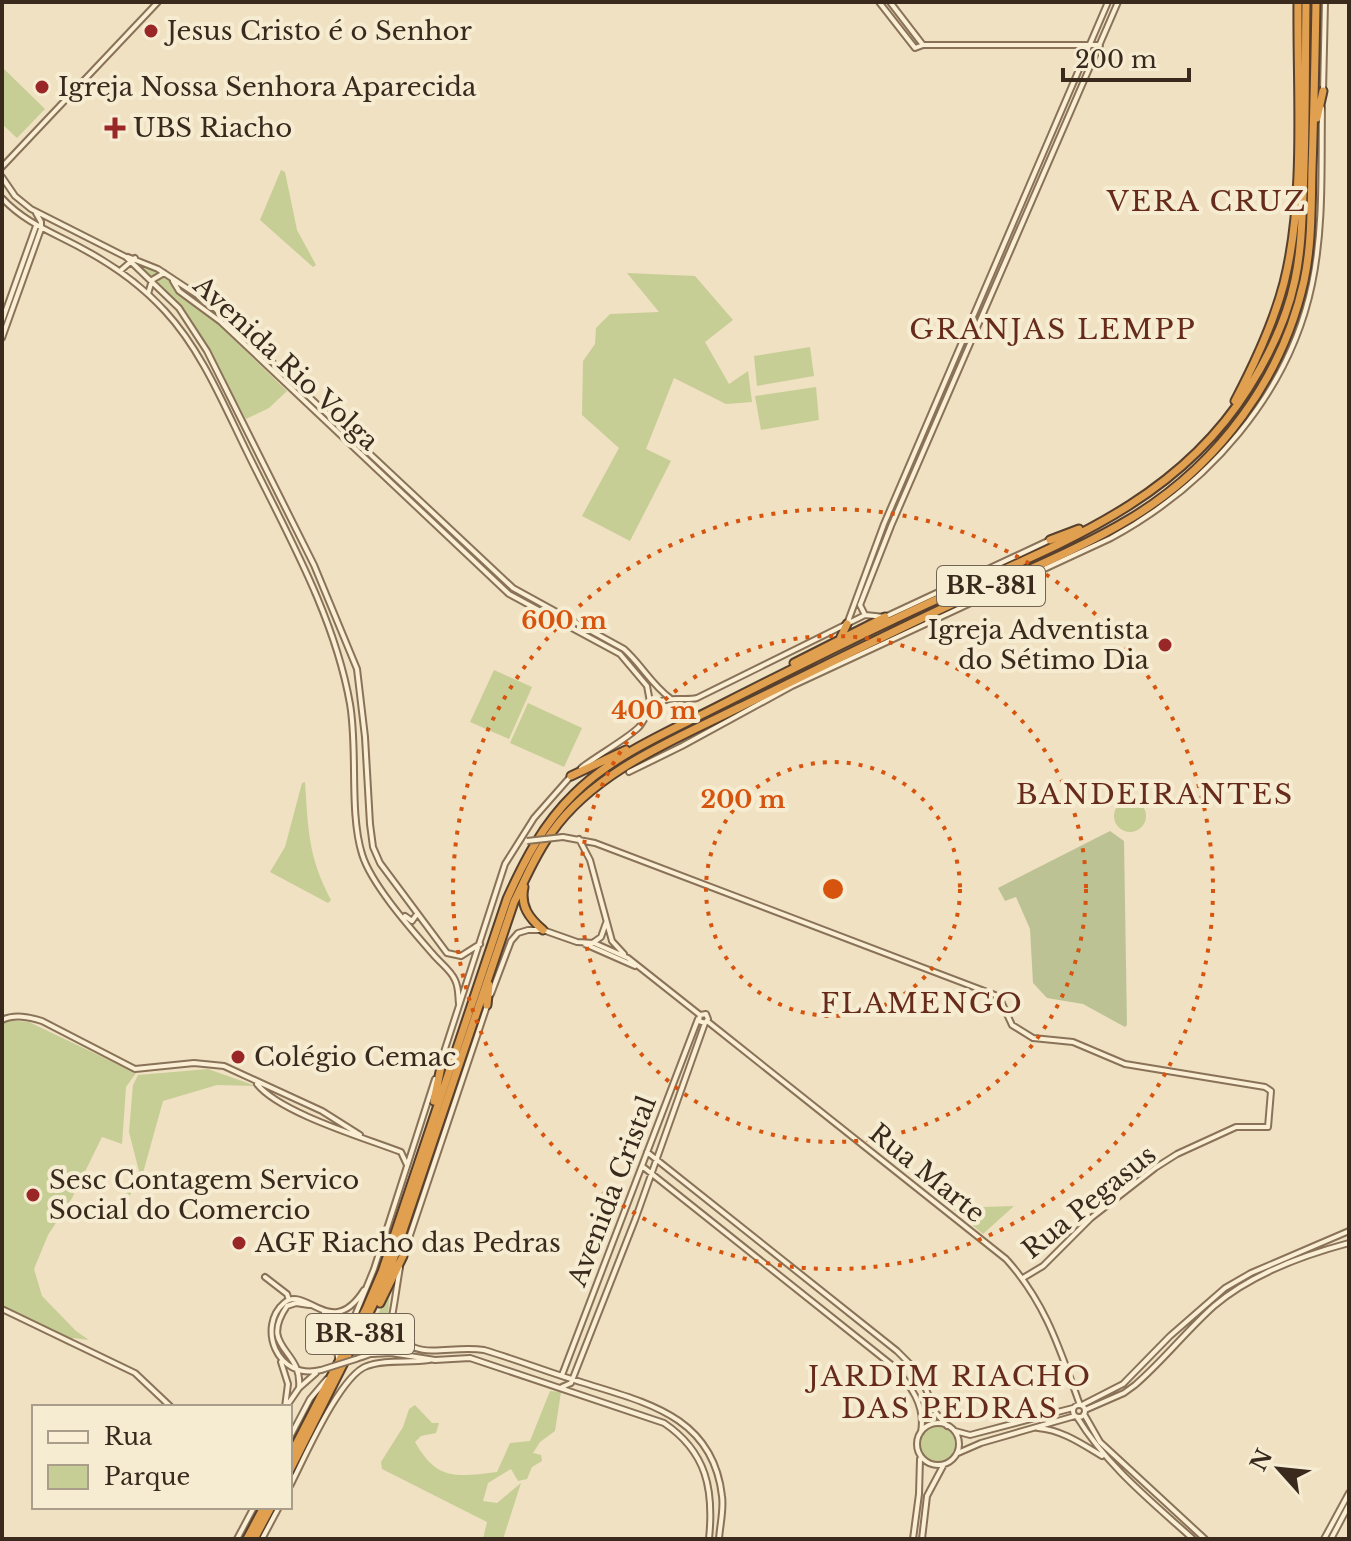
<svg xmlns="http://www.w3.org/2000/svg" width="1351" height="1541" font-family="'Libre Baskerville',serif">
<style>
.green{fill:#c7ce95}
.cemetery{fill:#bdc295}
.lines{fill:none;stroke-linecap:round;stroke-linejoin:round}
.tertiary-casing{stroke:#897258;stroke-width:8}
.motorway-casing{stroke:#57402d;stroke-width:11}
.tertiary{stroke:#faefd5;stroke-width:4}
.motorway{stroke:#e1a050;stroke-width:7}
.tertiary-bridge-casing{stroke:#897258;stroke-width:8;stroke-linecap:butt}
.tertiary-bridge{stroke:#faefd5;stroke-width:4}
.ring{fill:none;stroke:#d6540e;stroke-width:4;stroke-dasharray:4 8}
.poi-dot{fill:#9a2728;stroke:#f6ecd2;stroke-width:3}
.labels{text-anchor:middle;stroke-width:8;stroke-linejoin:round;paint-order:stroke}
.shield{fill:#f6ecd2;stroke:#726453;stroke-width:2}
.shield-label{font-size:24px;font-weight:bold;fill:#392a1d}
.poi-label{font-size:26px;fill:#392a1d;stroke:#f6ecd2;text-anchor:start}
.street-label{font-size:26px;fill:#392a1d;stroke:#f6ecd2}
.neighbourhood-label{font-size:28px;letter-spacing:2px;fill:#672b1b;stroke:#f6ecd2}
.centre{fill:#d6540e;stroke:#f6ecd2;stroke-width:4}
.ring-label{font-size:24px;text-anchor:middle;font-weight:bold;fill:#d6540e;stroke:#f6ecd2;stroke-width:8;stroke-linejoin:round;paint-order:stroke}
</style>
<rect width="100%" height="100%" fill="#efe1c2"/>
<path class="green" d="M2,67l43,42 -28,29 -15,-14z
M281,170l4,2 12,58 19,35 -3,2 -53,-47z
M133,260l36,20 7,13 27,17 84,81 -18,17 -23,11 -61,-109 -30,-31z
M627,273l68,3 38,44 -28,22 24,42 19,-13 4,31 -26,2 -52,-26 -28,71 25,12 -41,80 -48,-25 37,-68 -37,-33 1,-54 12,-17 1,-16 14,-14 49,-2z
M810,347l4,29 -57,10 -3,-30z
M816,387l3,33 -58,10 -6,-34z
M494,670l38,17 -23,52 -39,-17z
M528,703l54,25 -18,39 -54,-24z
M305,782c3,46 3,75 26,118l-3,3 -58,-31 15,-25 17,-64z
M1114 816a16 16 0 1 1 32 0a16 16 0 1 1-32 0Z
M7,1020l22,2 107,51 -10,14 -4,57 -20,-7 -30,61 -24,37 -14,34 8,27 34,35 13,9 -16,-2 -4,8 -67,-37v-286z
M208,1069l48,17 -39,-1 -54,16 -22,79 -18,24 -17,13 34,-42 -11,-43 4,-47 5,-10z
M1014,1206l-31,28 -31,-26z
M390,1292c-4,36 2,49 -35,63z
M550,1391l11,1 -6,39 -15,11 -7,11 8,2 1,6 -10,6 -5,12 -9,2 -7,-12 -23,14 -5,18 14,2 24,-20 -18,56h-20l4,-17 -105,-53 -1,-7 22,-35 6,-18 6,-4 17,18h7l-3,10 -15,3 -6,6c22,39 41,35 82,30l13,-29 20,-2z
M919 1444a18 18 0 1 1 36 0a18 18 0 1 1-36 0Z"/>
<path class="cemetery" d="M1110,831l14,10 3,184 -2,2 -42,-23 -36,-6 -14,-15 -3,-54 -14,-32 -11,4 -7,-13z"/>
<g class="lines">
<defs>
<path id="tertiary" d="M879,2l36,46 8,-3h177
M890,2l33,43
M1323,92l2,-90
M2,167l156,-165
M2,177l13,19 16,13 95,48 53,51 28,43 107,214 43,104 8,68 5,87 3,23 7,16 67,90 14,3 19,-12
M2,198c23,25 52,35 81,51 30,16 59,37 82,62 38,41 60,97 85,147 38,77 85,160 100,246 8,46 -1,108 12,150 9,30 49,75 70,99 7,9 19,17 23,27 4,8 3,16 4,24
M128,257l30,12 50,33 305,286 111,61c17,15 28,36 46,49
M120,271l15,-13
M173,281l6,10 42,31 288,272 111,60 27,32 4,21
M148,294l4,-14 12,-7
M2,321l34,-95
M2,338l39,-109v-7l-5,-9
M865,615l-5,-10 31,-79 227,-524
M847,624l37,-100 224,-522
M581,768c15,-12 46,-29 58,-41 7,-8 10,-21 20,-25 12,-6 25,-1 38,-4l168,-83 20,2 163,-76
M629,772l53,-26 110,-60 319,-148c96,-52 178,-143 201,-254 12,-58 9,-117 10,-176
M563,837l32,6 400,152 5,4 12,26 21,13 40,4 52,22 140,23 6,4 -3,36h-32l-59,27 -22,14 -64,50 -48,48 -20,12
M579,839l11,21 22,81 12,13
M405,916l7,5 5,-7
M594,942l7,-5 5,-14
M585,944l50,22
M491,994l20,-53 7,-8 10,-3h15l34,12 17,1 34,15 72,57 6,-1 2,5 -3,4 -6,-2 1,-6
M2,1020c13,-6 27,-3 40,1l93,48 59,-6 30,3 98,45 38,24
M707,1021l299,238c40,44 54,91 74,146
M443,1055l62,-191 29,-46 37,-42
M257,1084c23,29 108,54 144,68l6,13
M647,1152l250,199 22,22 17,40 11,13
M642,1166l251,200c17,19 33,39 28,66
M403,1256l84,-250
M265,1277l22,17 2,6
M2,1309l133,64 36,34
M324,1313l11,14 3,31
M392,1320c15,47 53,24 92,30 34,10 66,23 100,33 64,20 129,34 138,113 2,13 -2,29 -3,43
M341,1350l33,-81 61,-190
M372,1354l19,-1 44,7 35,-2 194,65c43,29 50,67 45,116
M356,1359c8,-3 18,-5 24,-10 12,-11 16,-63 20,-81
M281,1362l7,22 -3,23
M321,1370c-45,11 -64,-44 -37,-67 22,-19 47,39 80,-13
M562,1375l136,-356
M562,1387l9,-4 64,-163 70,-197
M299,1388c4,-40 -41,-39 -12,-82l9,-3 13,2
M1073 1411a6 6 0 1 1 12 0a6 6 0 1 1-12 0Z
M1082,1405l41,-21 47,-48 55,-48 26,-15 98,-42
M286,1407l13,-19 17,-15
M1085,1410l39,-17 11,-8c28,-24 51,-54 79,-79 36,-31 90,-51 135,-63
M1084,1414l16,28 105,97
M1077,1417c30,49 74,84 116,122
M917 1444a21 21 0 1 1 42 0a21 21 0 1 1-42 0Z
M1038,1428c24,2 44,16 64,28
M955,1431l15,4 103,-27
M290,1437l20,-38 17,-20
M958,1453l23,-10 94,-27
M290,1486c14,-27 50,-111 77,-120 18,-7 42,-3 62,-6
M237,1539l17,-32
M262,1539l17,-32
M913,1539l6,-45 1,-35
M922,1539l5,-43 16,-30
M1324,1539l25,-46
M1331,1539l18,-34"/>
<path id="motorway" d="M1317,118l6,-27
M1235,401c20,-38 38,-76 49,-118 22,-87 13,-192 14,-281
M1050,540l29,-11
M840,639l7,-15
M794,663l91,-46
M571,776l55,-26
M524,887c-4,19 5,31 19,43
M487,1005l2,-20
M434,1101l9,-44
M380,1303l23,-47
M290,1456l77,-149 15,-35 125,-373c17,-38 36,-75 67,-105 39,-39 92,-61 141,-86 71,-36 142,-72 214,-105 121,-56 245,-96 319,-214 21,-33 39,-71 47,-109 6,-28 7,-57 8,-86 3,-64 2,-128 3,-192
M290,1470l98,-195 126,-373c12,-24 22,-49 38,-70 43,-61 122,-92 186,-124 72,-35 143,-71 216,-105 59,-27 123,-52 179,-86 86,-53 149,-138 171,-236 8,-37 7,-75 8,-113 2,-55 3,-111 4,-166
M247,1539l17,-32
M254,1539l17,-32"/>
</defs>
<use href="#tertiary" class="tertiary-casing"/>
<use href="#motorway" class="motorway-casing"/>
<use href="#tertiary" class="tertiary"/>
<use href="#motorway" class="motorway"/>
<defs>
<path id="tertiary-bridge" d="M527,841l36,-4
M321,1370l35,-11"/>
</defs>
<use href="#tertiary-bridge" class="tertiary-bridge-casing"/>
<use href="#tertiary-bridge" class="tertiary-bridge"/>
</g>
<g class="ring">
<circle cx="833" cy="889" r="127"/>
<circle cx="833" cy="889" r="253"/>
<circle cx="833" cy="889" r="380"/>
</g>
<g class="poi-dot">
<circle cx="151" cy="31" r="8"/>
<circle cx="42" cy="87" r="8"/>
<path d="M111 116h8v8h8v8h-8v8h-8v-8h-8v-8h8z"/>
<circle cx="1165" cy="645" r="8"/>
<circle cx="238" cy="1057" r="8"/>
<circle cx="33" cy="1195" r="8"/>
<circle cx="239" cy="1243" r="8"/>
</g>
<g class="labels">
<g class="shield">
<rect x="937" y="566" width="108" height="40" rx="6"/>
<rect x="306" y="1314" width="108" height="40" rx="6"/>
</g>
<g class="shield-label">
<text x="991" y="594">BR-381</text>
<text x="360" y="1342">BR-381</text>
</g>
<g class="poi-label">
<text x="167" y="40">Jesus Cristo é o Senhor</text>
<text x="58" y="96">Igreja Nossa Senhora Aparecida</text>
<text x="133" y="137">UBS Riacho</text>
<text x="1149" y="639" text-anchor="end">Igreja Adventista<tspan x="1149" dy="30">do Sétimo Dia</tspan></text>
<text x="254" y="1066">Colégio Cemac</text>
<text x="49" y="1189">Sesc Contagem Servico<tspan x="49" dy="30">Social do Comercio</tspan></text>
<text x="255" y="1252">AGF Riacho das Pedras</text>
</g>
<g class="street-label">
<text transform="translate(286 363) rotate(43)" y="9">Avenida Rio Volga</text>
<text transform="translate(927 1173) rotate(39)" y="9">Rua Marte</text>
<text transform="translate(612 1191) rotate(-69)" y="9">Avenida Cristal</text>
<text transform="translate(1089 1202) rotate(-39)" y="9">Rua Pegasus</text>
</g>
<g class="neighbourhood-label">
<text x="1207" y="211">VERA CRUZ</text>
<text x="1053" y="339">GRANJAS LEMPP</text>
<text x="1155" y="804">BANDEIRANTES</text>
<text x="922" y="1013">FLAMENGO</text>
<text x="950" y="1386">JARDIM RIACHO<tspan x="950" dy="32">DAS PEDRAS</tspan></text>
</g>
</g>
<circle cx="833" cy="889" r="12" class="centre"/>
<g class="ring-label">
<text x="564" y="629">600 m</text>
<text x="654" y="719">400 m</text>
<text x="743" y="808">200 m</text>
</g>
<rect width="1351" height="1541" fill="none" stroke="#392a1d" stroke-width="8"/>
<rect x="32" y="1405" width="260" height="104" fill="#f6ecd2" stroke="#aa9e8a" stroke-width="2"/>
<rect x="48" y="1431" width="40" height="12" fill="#faefd5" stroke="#aa9e8a" stroke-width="2"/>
<text x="104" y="1445" font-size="24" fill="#392a1d">Rua</text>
<rect x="48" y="1465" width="40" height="24" fill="#c7ce95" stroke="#aa9e8a" stroke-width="2"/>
<text x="104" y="1485" font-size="24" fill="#392a1d">Parque</text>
<g transform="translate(1279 1469) rotate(297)" stroke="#f6ecd2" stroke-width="6" paint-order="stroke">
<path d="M0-6L14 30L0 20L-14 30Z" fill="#392a1d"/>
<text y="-12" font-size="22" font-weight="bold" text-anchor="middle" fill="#392a1d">N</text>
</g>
<path d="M1063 68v12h126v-12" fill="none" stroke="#392a1d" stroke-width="4"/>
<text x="1075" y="68" font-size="24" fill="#392a1d" stroke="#f6ecd2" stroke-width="6" paint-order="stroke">200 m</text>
</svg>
